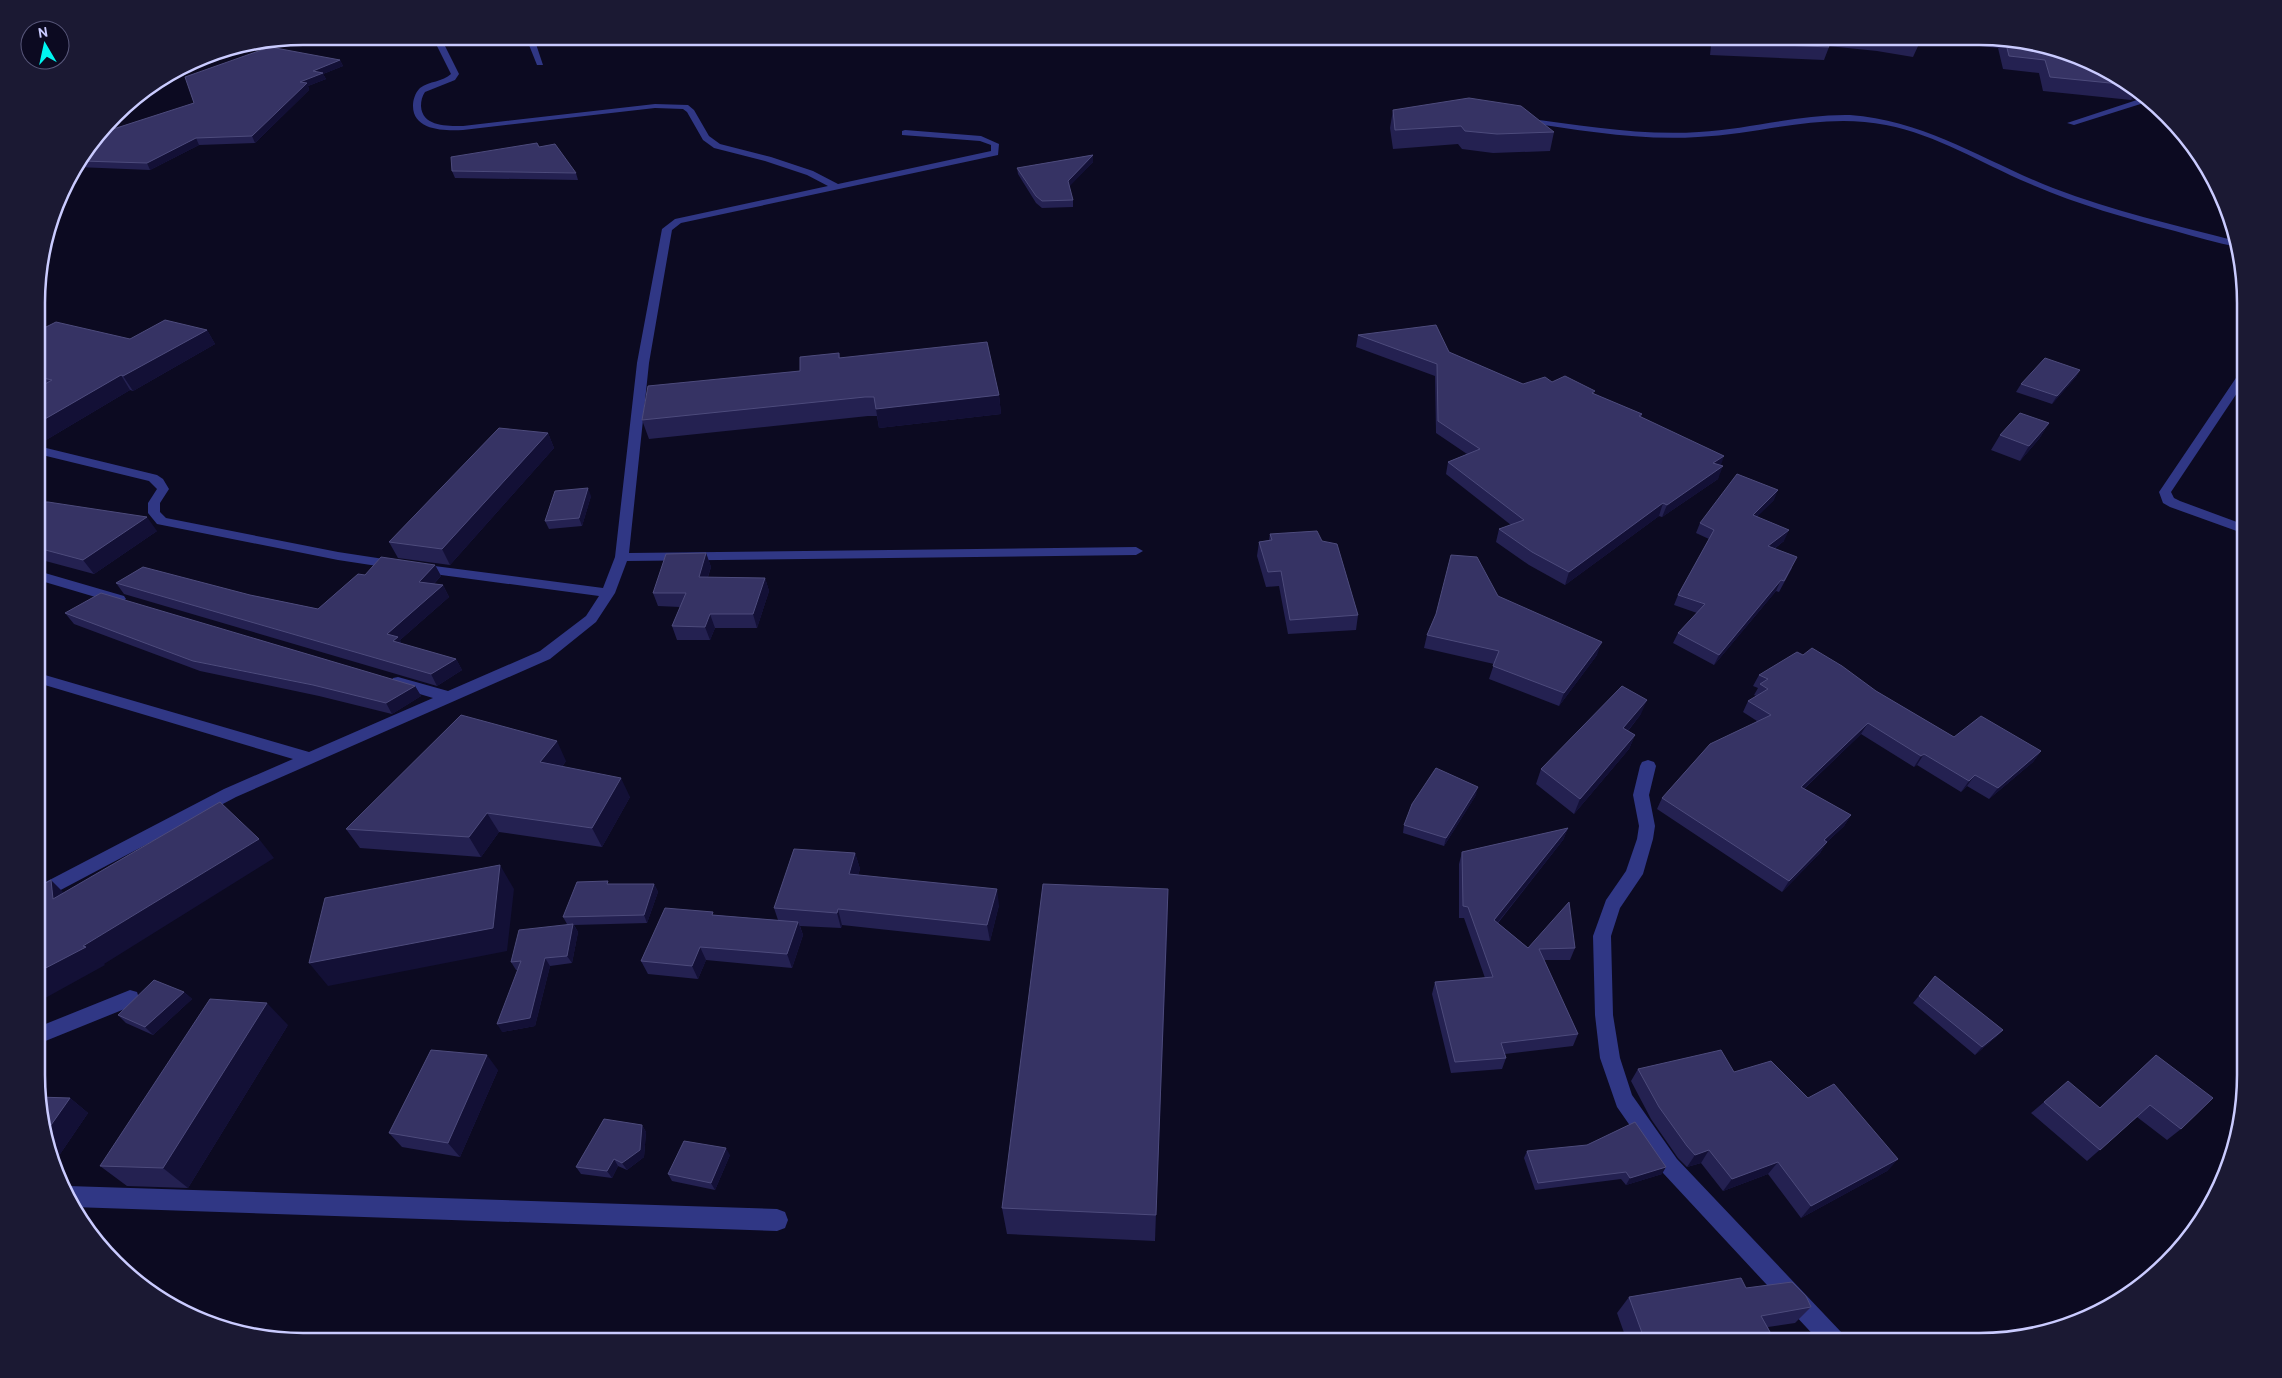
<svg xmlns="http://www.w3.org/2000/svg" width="2282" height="1378" font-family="Overpass,sans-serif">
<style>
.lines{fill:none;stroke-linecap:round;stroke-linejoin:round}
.minor{fill:#303785;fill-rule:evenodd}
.wall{fill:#242151}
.shaded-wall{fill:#131036}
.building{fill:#363364;stroke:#4d4b7c}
.rim{fill:none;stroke:#cacbff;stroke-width:2.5}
</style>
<rect width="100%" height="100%" fill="#0c0a21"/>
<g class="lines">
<path class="minor" d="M455,36h12l-22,7v3l14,28 -4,6 -30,12c-3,4 -4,9 -4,14 1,21 27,20 42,20l192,-22 33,1 6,5 15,26 11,8 51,13 42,14 25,13 153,-33v-6l-11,-4 -78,-6v-4l3,-1 76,6 18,8 -1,11 -317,68 -9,7 -23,133 -20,190 507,-6 7,4 -7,4 -509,6 -12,32 -19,29 -46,37 -314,138 -198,105v-16l186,-97 69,-30 -255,-76v-10l271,79 124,-54 -40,-12 -2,-4 2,-4 5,-1 50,14 92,-40 46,-35 13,-20 -180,-24 -7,-4 7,-4 184,24 12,-31 22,-194 25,-134 13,-10 153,-33 -21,-11 -42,-14 -51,-13 -11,-8 -16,-28 -4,-3 -28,-1 -192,22c-17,1 -50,1 -50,-24 0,-6 2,-13 7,-18 9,-7 23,-6 31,-14l-14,-28 2,-6z
M522,36h7l7,8 7,21h-6l-8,-20z
M2146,97l4,4 -76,24 -7,-2z
M1850,115c77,6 134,46 203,73 60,23 122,37 183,53l2,6c-21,-4 -42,-10 -63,-16 -50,-13 -99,-27 -147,-48 -47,-20 -91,-48 -142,-58 -64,-13 -124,9 -188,12 -59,4 -118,-7 -176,-15l-4,-2 4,-2c59,7 118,18 177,14 51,-3 100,-18 151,-17z
M2244,371l1,10 -74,111 3,6 6,3 65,24v9l-75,-27 -7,-4 -4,-11 81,-120z
M42,447l115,28 6,4 6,10 -9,14v9l6,6 172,34 59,9 7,4 -7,4 -59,-9 -181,-36 -9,-11v-10l9,-14 -8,-8 -111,-27v-6z
M38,571l86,25 2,3 -7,5 -81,-24z
M1648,760l6,2 2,4 -7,29 6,31 -2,13 -10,35 -23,34 -9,28 2,79 7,43 12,37 45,64 165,174 3,8h-26l-156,-168 -46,-66 -17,-49 -5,-43 -2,-79 13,-36 20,-29 11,-32 2,-13 -6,-31 7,-29 2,-4z
M130,990l7,2 2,6 -2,6 -99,40v-17z
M68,1186l709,23 8,3 3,8 -3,8 -8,3 -704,-24 -10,-20z"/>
</g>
<path class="wall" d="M1712,36h207v8l-6,13 -36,-6 -49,-5 1,1 -5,13 -114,-5z
M1981,36l68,9 64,27 31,24 -13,4 -88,-9 -4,-18 -36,-4 -5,-21 -17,-2z
M340,60l3,6 -20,8 3,5 -18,7 1,4 -54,53 -56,2 -49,25 -73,-3 27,-35z
M1393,110l161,22 -4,19 -57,2 -31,-4 -4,-5 -65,5 -3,-21z
M1093,155v7l-24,24 4,14v7l-31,1 -6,-5 -18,-29 -1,-6z
M452,171l124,2 2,7 -123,-2z
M207,330l8,14 -82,47 -3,-1 -89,53 -3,-1v-111l92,8z
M1358,335l91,17 74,32 29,-2 42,12 48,20 -1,3 80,48 -3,14 -56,38 -3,-1 -94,69 -36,-20 -33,-23 3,-13 12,-4 -65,-51 2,-12 19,-8 -31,-21 -1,-57 -79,-29z
M839,353l1,5 159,37 2,19 -122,14 -2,-12h-9l-219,23 -7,-19 158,-49z
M2080,370l-4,7 -24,27 -36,-12 5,-8z
M2049,423l-10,16 -19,22 -29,-11 9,-15z
M548,433l6,15 -104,117 -52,-7 -9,-16z
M591,496l-9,30 -33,3 -4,-8z
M1774,500l-17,16 27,25 -10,8 18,19 -13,24 -3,-1 -62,74 -41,-22 5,-10 19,-20 -23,-8 4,-10 31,-56 -13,-6 4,-10z
M38,502l119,29 -63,43 -56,-15z
M1270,534l52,7 36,74 -2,15 -68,4 -9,-48 -13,1 -9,-31 2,-14 10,-2z
M706,553l5,14 -3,10 57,1 4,13 -12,37h-42l-5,12h-33l-5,-14 8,-19 -22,-1 -5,-13z
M435,565l6,11 -7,8 9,1 6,12 -49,43 1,4 55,15 6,11 -25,16 -313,-92 -8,-11 134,12 68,14 47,-34z
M1498,596l99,59 -38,51 -70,-27 5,-15 -70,-16 3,-13z
M65,613l350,73 6,10 -29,18 -73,-18 -119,-25 -126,-47z
M1759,675l117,16 78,46 87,14 -8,11 -44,37 -22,-13 -6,6 -44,-27 -3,2 -53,-33 -57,55 47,26 -7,11 -17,16 -7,11 -38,39 -125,-83 5,-11 95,-77 -14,-9 5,-11 8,-5 -2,-1 4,-7 -5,-2z
M1641,714l-13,17 7,4 -6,14 -55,65 -38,-30 5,-15z
M566,761l-4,6 68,30 -28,50 -103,-15 -18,25 -121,-9 -14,-19z
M1476,795l-32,51 -41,-13 1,-8z
M1568,828l-5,12 -65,83 30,25h47l-5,12h-26l34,74 -5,12 -68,8 1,4 -4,11 -51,4 -19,-79 3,-12 50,-4 -21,-60h-5v-54l3,-12z
M855,853l5,16 -2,6 141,30 -9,36 -148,-16 -1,3 -41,-2 3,9 -11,33 -86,-8 -8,19 -50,-5 -7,-13 73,-46 64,5 -4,-12z
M609,884h45l4,8 -11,31 -73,2 4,7 -6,31 -22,3 -15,60 -33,6 16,-62h-2l-5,-8 56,-38 -4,-7z
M1168,889l-13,352 -148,-7 -5,-26z
M1935,976l68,54 -7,7 -21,18 -62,-52z
M184,992l8,7 -39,36 -27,-12 -8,-8z
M288,1025l-100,163 -61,-2 -27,-20z
M2156,1055l25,74 -14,11 -30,-23 -50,44 -56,-48 13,-11 56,5z
M1638,1069l170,29 90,61 -11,12 -86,47 -33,-44 -45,17 -22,-28 -14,4 -9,-9 -27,-39 -20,-38z
M498,1070l-38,87 -58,-10 -13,-14z
M70,1098l18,15 -32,47h-6l-12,-50z
M642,1125l4,7 -2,25 -17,13 -9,-4 -6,12 -31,-4 -5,-7z
M1527,1151l135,23 -36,11 -5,-6 -86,11 -11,-32z
M730,1155l-15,35 -43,-9 -4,-7z
M1746,1288l65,19 -16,16 -27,4 7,14h-148l-10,-28 12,-16z"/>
<path class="shaded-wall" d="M340,60l3,6 -20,8 3,5 -18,7 1,4 -54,53 -3,-7 48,-54 13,-11z
M2136,90l8,6 -13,4z
M196,138l3,7 -49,25 -3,-7z
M1093,155v7l-25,26v-7z
M207,330l8,14 -82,47 -10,-15z
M2080,370l-4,7 -24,27 5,-8z
M121,375l9,15 -89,53 -3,-4v-16z
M999,395l2,19 -122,14 -3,-19z
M2049,423l-10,16 -19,22 9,-15z
M548,433l6,15 -104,117 -8,-16z
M1724,456l-4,12 -7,-5z
M1723,466l-5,13 -56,38 5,-12z
M588,488l3,8 -9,30 -3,-8z
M1778,490l-4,10 -25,25 4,-10z
M1663,503l-4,13 -94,69 4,-13z
M147,517l10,14 -63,43 -11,-14z
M1789,530l-5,11 -21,16 5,-11z
M706,553l5,14 -8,24 -4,-14z
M435,565l6,11 -16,17 -6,-11z
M765,578l4,13 -12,37 -4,-14z
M1781,580l-5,11 -62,74 5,-10z
M443,585l6,12 -49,43 4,9 -4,4 -13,-19z
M710,614l5,14 -5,12 -5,-13z
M1602,642l-5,13 -38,51 5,-13z
M456,659l6,11 -25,16 -6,-12z
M415,686l6,10 -29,18 -6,-11z
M1647,700l-6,14 -23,29 5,-15z
M1868,723l-7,11 -67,64 7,-11z
M1635,735l-6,14 -55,65 6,-15z
M557,741l9,20 -16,21 -10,-20z
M2041,751l-8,11 -44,37 9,-11z
M1924,754l-7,11 -3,2 7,-11z
M1975,775l-8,11 -6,6 8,-11z
M621,778l9,19 -28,50 -10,-19z
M1478,787l-2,8 -32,51 2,-8z
M487,813l12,19 -18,25 -12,-20z
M1851,815l-7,11 -27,25 7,-11z
M1568,828l-5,12 -73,92 4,-12z
M259,839l15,19 -170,106 1,1 -67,37v-30l45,-26z
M1827,842l-7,11 -38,39 7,-11z
M855,853l5,16 -7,21 -4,-16z
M500,865l14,24 -7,62 -179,35 -19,-23z
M51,880l19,19h-17z
M654,884l4,8 -11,31 -3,-8z
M997,889l2,16 -9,36 -3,-16z
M1168,889v30l-13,322 1,-26z
M838,909l4,16 -1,3 -4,-15z
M798,922l5,13 -11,33 -5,-14z
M573,924l5,8 -6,31 -5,-7z
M700,947l6,13 -8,19 -6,-13z
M545,958l5,8 -15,60 -33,6 -5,-8z
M184,992l8,7 -39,36 -8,-8z
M267,1003l21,22 -100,163 -25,-20z
M2003,1030l-7,7 -21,18 7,-8z
M487,1055l11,15 -38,87 -12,-14z
M70,1098l18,15 -32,47 -7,-5 -5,-20z
M642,1125l4,7 -2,25 -17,13 -5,-7z
M726,1148l4,7 -15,35 -4,-7z
M1709,1150l-8,13 -14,4 8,-12z
M614,1159l4,7 -6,12 -5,-7z
M1898,1159l-11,12 -86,47 10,-12z
M1778,1162l-10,12 -45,17 9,-12z
M1666,1167l-4,7 -36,11 4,-7z"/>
<path class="building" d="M1714,36h109l6,11 -116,-5z
M1867,36h52v8l-37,-6z
M2005,40l44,5 64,27 17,13 -80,-8 -5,-17 -36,-4z
M270,47l70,13 -27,11 10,2 -23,9 7,1 -55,53 -56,2 -49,25 -65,-2 22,-29 90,-29 -9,-26z
M1469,98l52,8 33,26 -57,2 -32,-3 -4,-5 -66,4 -2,-20z
M537,143l2,4 16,-3 21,29 -124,-2 -1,-14z
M1093,155l-25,26 5,19 -31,1 -6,-5 -19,-28z
M165,320l42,10 -84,46 -2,-1 -83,48v-35l14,-8 -14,-3v-46l18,-9 74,17z
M1436,325l13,27 74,32 22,-7 7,5 13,-6 30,15 -3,2 50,21 -3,2 85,40 -11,7 10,3 -56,39 -4,-2 -94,69 -37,-20 -33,-23 25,-9 -76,-58 32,-13 -42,-28 -1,-57 -79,-29z
M987,342l12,53 -123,14 -2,-12h-9l-223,23 6,-34 152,-15v-14l39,-4v5z
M2045,358l35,12 -23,26 -36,-12z
M2020,413l29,10 -20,23 -29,-11z
M499,428l49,5 -106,116 -53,-7z
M1737,474l41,16 -25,25 36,15 -21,16 29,11 -13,24 -3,-1 -62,75 -41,-22 27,-29 -27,-9 36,-65 -14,-7z
M588,488l-9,30 -34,3 10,-30z
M38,502h10l99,15 -64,43 -45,-12z
M1317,531l5,10 15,3 21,71 -68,5 -9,-49 -13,1 -9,-30 13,-2 -2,-6z
M706,553l-7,24 66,1 -12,36h-43l-5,13 -33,-1 14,-33h-33l13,-39z
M1451,555l26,2 21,39 104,46 -38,51 -71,-27 6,-15 -72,-16 9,-21z
M381,557l54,8 -16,17 24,3 -56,49 11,3 -5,4 63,18 -25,15 -315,-91 27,-16 107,28 68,14 40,-35 7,1z
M101,593l314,93 -29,17 -73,-18 -120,-24 -128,-48z
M1812,648l30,18 34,25 78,46 27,-21 60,35 -43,37 -23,-13 -6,6 -45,-27 -3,2 -53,-33 -67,64 50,28 -27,25 3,2 -38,39 -127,-83 48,-54 61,-29 -23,-14 20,-12 -8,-5 8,-5 -9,-4 38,-23 6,3z
M1622,686l25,14 -24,28 12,7 -55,64 -39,-30z
M461,715l96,26 -17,21 81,16 -29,50 -105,-15 -18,24 -123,-8z
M1436,768l42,19 -32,51 -42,-13 8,-21z
M220,802l39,37 -176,107 3,1 -48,25v-85l13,-7 2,19z
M1568,828l-74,92 34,28 41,-46 6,46 -36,1 39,85 -77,9 5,15 -51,4 -20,-80 58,-5 -25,-70 -5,-1 -1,-54z
M794,849l61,4 -6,21 148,15 -10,36 -149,-16 -1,4 -63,-5z
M500,865l-7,63 -184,35 16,-65z
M608,881l-1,3h47l-10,31 -81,2 14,-35z
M1043,884l125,5 -12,326 -154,-7z
M665,908l48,4 -1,3 86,7 -11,32 -87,-7 -8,19 -51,-5z
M573,924l-6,32 -22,2 -15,60 -33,6 24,-63 -10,1 8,-32z
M1935,976l68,54 -21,17 -63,-51z
M154,980l30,12 -39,35 -27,-12z
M210,999l57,4 -104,165 -63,-2z
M431,1050l56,5 -39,88 -59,-10z
M1721,1050l13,22 37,-11 37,37 26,-14 64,75 -87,47 -33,-44 -46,17 -23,-29 -14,5 -8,-9 -28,-39 -21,-38z
M2156,1055l57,43 -32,31 -31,-24 -50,45 -56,-48 24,-21 32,27z
M38,1097l32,1 -26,37 -6,-25z
M604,1119l38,6 -2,25 -18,13 -8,-4 -7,12 -31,-4z
M1635,1122l31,45 -36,11 -4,-6 -88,11 -11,-32 60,-6z
M684,1141l42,7 -15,35 -43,-9z
M1741,1278l5,10 46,-6 14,14 5,11 -50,9 14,25h-130l-16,-44z"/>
<path d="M0 0H2282V1378H0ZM303 45H1979A258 258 0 0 1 2237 303V1075A258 258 0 0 1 1979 1333H303A258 258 0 0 1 45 1075V303A258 258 0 0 1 303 45Z" fill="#1b1933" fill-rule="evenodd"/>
<path class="rim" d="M303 45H1979A258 258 0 0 1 2237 303V1075A258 258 0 0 1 1979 1333H303A258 258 0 0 1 45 1075V303A258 258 0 0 1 303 45Z"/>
<g transform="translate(45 45) rotate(351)"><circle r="24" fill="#0c0a21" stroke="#58577a"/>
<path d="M0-4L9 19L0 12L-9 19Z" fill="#00f5f0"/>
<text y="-8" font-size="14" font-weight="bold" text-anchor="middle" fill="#cacbff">N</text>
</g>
</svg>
